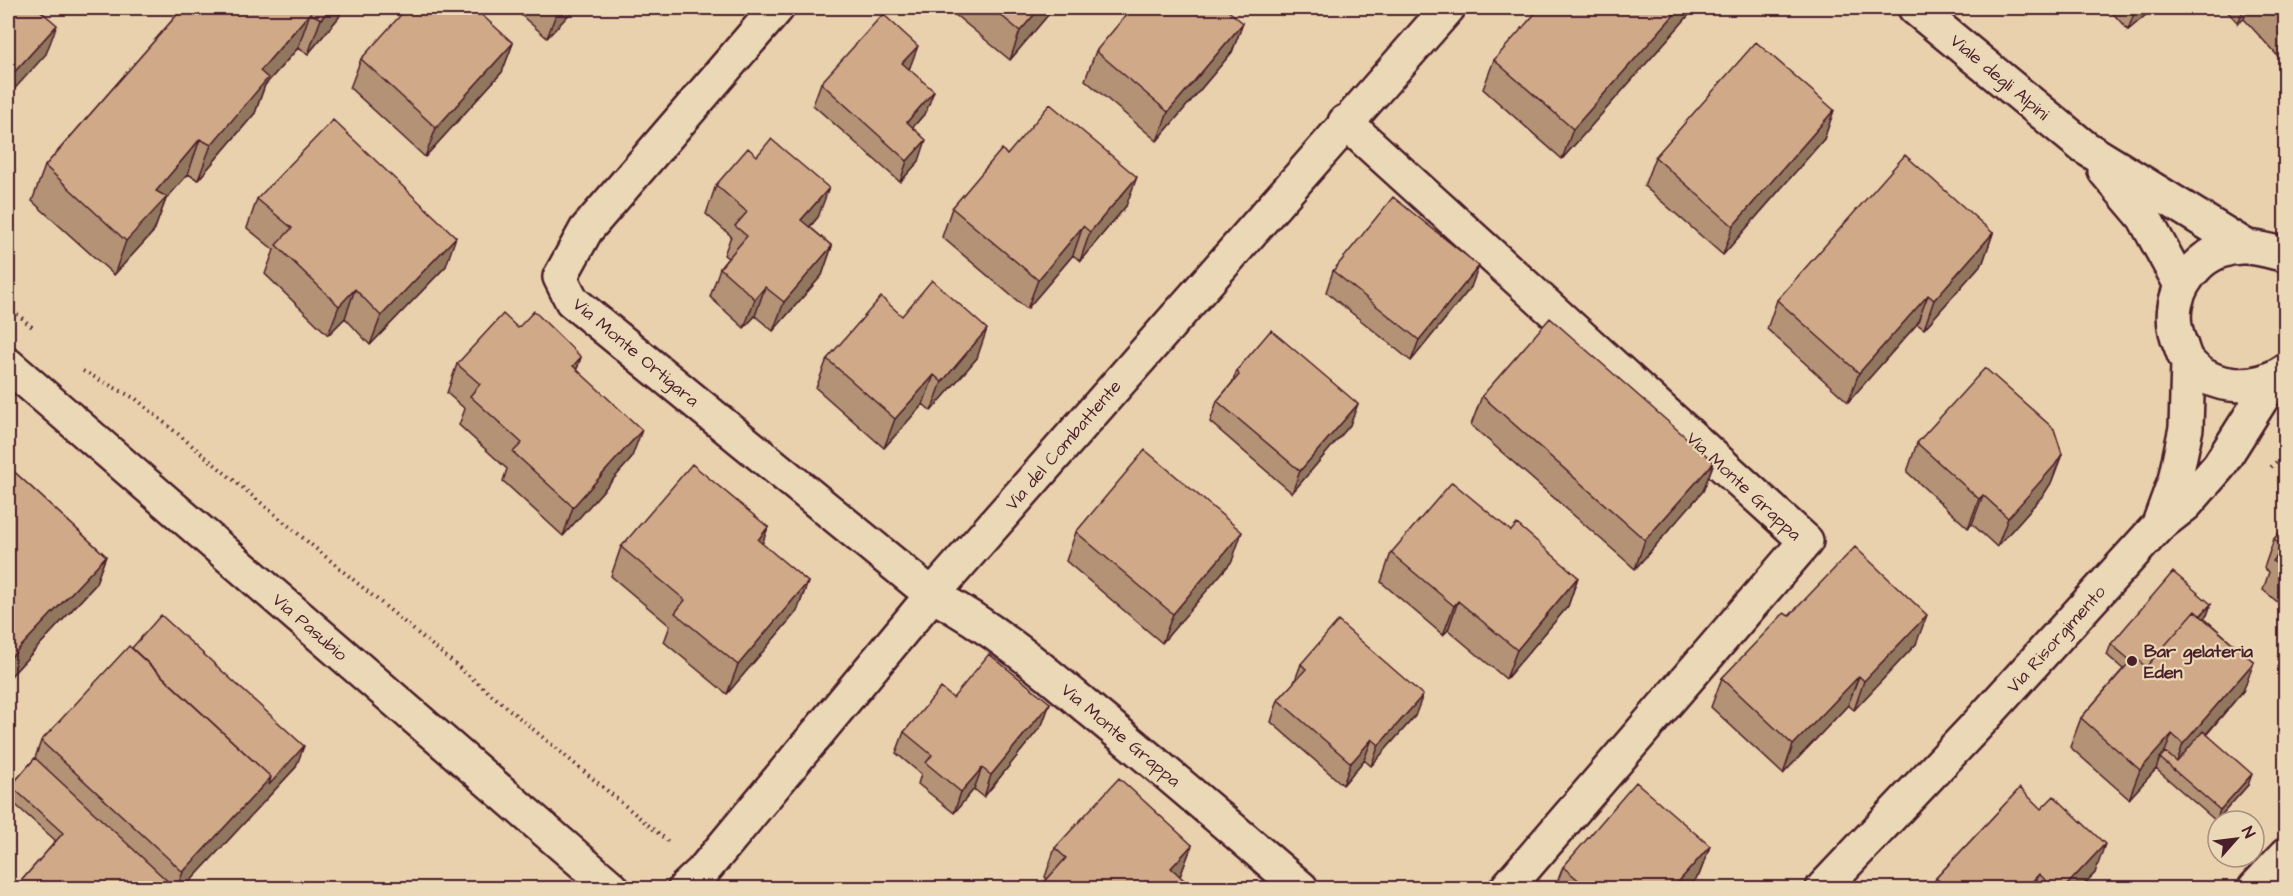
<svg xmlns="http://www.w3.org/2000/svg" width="2293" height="896" font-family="'Architects Daughter',sans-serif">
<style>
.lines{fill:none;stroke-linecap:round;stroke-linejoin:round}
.minor-casing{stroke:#4a1f2b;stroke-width:38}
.tertiary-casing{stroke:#4a1f2b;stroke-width:38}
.path{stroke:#4a1f2b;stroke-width:4;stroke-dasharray:1.5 4.5;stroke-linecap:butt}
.minor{stroke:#ead8b6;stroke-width:33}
.tertiary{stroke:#ead8b6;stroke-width:33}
.wall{fill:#b39275;stroke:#4a1f2b;stroke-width:1.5}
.shaded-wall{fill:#92775f;stroke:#4a1f2b;stroke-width:1.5}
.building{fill:#d0aa88;stroke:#4a1f2b;stroke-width:1.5}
.poi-dot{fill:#4a1f2b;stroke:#ead8b6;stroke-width:2}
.labels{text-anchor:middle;stroke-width:4.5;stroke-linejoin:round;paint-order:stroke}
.street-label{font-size:18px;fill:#4a1f2b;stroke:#ead8b6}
.poi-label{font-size:18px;font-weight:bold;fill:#4a1f2b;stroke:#ead8b6;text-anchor:start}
</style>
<rect width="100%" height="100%" fill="#e9d1ad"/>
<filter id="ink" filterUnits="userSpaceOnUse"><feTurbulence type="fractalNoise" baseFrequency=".0167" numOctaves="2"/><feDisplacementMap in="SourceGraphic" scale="12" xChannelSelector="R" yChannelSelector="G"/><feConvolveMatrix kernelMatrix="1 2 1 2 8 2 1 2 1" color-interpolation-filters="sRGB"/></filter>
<g filter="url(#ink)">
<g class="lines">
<defs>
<path id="minor" d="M777,8l-191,222 -26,47 12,24 360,294c59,31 110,74 161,117 70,57 139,117 208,176
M1915,8l169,139 161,99
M1345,122l461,419 -299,347
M2105,171l39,46 37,68
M685,888l18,-17 229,-276 516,-587
M2255,888l31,-33"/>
<path id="tertiary" d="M8,365l604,523
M2285,371c-29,20 -72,19 -96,-8 -4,-4 -6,-11 -8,-17 -13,-28 -7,-57 15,-79 12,-13 31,-21 49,-20 13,0 28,5 41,8
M2159,524l16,-44 11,-52 2,-66
M1823,888l155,-164 180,-198 28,-22 33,-38 55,-87"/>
</defs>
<use href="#minor" class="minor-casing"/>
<use href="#tertiary" class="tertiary-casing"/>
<path class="path" d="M8,306l24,21
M83,371l53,28 534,444
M2271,467l15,-14"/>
<use href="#minor" class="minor"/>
<use href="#tertiary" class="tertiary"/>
</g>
<path class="wall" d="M183,8h160l-4,9 -31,37 -10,-6 -33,37 -10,28 -57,67 -10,-6 -22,25 -12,32 -40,44 -82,-74 13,-35z
M513,8h62l-28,30z
M947,8h107l-44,52z
M2108,8h46l-26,22z
M2224,8h62v57l-42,-46 -6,4z
M1688,16l-126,143 -79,-70 11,-29z
M1243,23l-11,29 -75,89 -72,-61 11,-29z
M513,43l-11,29 -77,85 -75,-69 11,-29z
M910,67l-1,2 17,43 -13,15 6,34 -19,21 -87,-77 8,-22z
M1834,110l-10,29 -101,116 -79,-69 11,-29z
M1007,155l119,51 -46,55 -7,-6 -46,54 -85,-72 10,-29z
M716,185l102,32 -8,10 22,19 -10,29 -49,56 -18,-15 -11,12 -34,-31 10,-29 8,-10 -4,-3 7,-19 -25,-22z
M257,199l189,67 -76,79 -25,-27 -17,17 -63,-61 9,-24 -27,-22z
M1993,233l-10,29 -59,67 -7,-5 -69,78 -81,-73 10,-29z
M1333,271l138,16 -60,74 -85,-69z
M902,316l75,42 -46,53 -8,-7 -39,44 -68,-60 11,-29z
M518,328l63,29 -4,12 54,90 -68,77 -60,-55 4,-12 -48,-44 6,-16 -18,-16 10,-29z
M1237,370l113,55 -58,68 -82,-71 7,-21 15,-18z
M1482,396l232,66 -11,29 -68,78 -164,-144z
M1917,443l145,11 -11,29 -7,11 -47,53 -25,-23 -4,4 -61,-56z
M8,466l98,90 -11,29 -87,94z
M2286,525v84l-23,-19 6,-18 -5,-4 10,-29z
M768,527l-6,17 46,38 -11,29 -70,83 -63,-52 6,-16 -59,-50 10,-29z
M1511,531l67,46 -10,29 -62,73 -58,-49 -5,5 -62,-53 10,-29z
M1076,532l156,29 -70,82 -96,-82z
M2211,604l-4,11 -3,3 50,44 -11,29 -36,43 41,51 -32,36 -60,-52 -27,30 -59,-52 11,-29 42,-49 -16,-14 4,-11z
M1789,616l127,28 -62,66 -6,-5 -65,69 -72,-67 11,-29z
M1301,664l114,52 -44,50 -7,-6 -21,25 -72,-63 7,-22 16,-17z
M953,698l97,5 -8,22 -58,72 -10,-8 -20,24 -36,-29 3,-10 -25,-21 8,-21z
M41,741l255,26 -112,121h-169l41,-47 -48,-43 3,-12 24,-28z
M2020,788l75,85 -15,15h-148l4,-10z
M1192,845l-11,29 -1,2 1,12h-141l1,-2 6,-7 -2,-2 10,-29z
M1710,846l-11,29 -11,13h-133l8,-21z"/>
<path class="shaded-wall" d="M331,8h12l-4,9 -31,37 13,-35z
M559,8h16l-28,30 11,-29z
M1040,8h14l-44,52 10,-29z
M1680,8h11l-3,8 -126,143 11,-30z
M2136,8h18l-26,22z
M2244,8h4l-4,11 -6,4z
M310,13l-12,35 -33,37 -10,28 -57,67 13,-35 49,-74z
M1243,23l-11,29 -75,89 11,-29z
M57,25l-11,29 -38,42v-17z
M513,43l-11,29 -77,85 11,-29z
M918,46l-8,21 -15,17 7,-21z
M934,91l-8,21 -27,31 8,-21z
M1834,110l-10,29 -101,116 10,-29z
M200,139l-12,35 -22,25 -12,32 -40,44 12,-34 30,-50z
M926,140l-7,21 -19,21 7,-21z
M1137,177l-11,29 -46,55 10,-29z
M829,188l-11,29 -28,32 11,-29z
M1083,226l-10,29 -46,54 11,-29z
M1993,233l-10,29 -59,67 10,-29z
M456,237l-10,29 -76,79 11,-29z
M832,246l-10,29 -49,56 11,-29z
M1479,266l-8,21 -60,74 8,-21z
M765,287l-10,29 -11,12 11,-29z
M355,289l-10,29 -17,17 11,-29z
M1928,295l-11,29 -69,78 11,-29z
M987,329l-10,29 -46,53 11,-29z
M581,357l-10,29 2,-20z
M934,375l-11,29 -39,44 11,-29z
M1358,404l-8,21 -58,68 8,-22z
M642,430l-11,29 -68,77 10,-29z
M2062,454l-11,29 -7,11 -47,53 11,-29z
M1714,462l-11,29 -68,78 10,-29z
M1983,495l-11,29 -4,4 11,-29z
M768,527l-10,29v-16z
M1242,532l-10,29 -70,82 11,-29z
M106,556l-11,29 -87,94v-11l3,-11z
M1578,577l-10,29 -62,73 11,-29z
M808,582l-11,29 -70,83 11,-29z
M1458,601l-10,29 -5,5 11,-29z
M2211,604l-4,11 -63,72 4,-11z
M1927,615l-11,29 -62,66 10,-29z
M2254,662l-11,29 -68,79h-1l9,-26z
M1859,676l-11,29 -65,69 10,-29z
M1423,695l-8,21 -44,50 8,-21z
M1050,703l-8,22 -58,72 7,-22z
M2172,734l-10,25 -2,-1 -4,11 -27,30 11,-29z
M1372,739l-8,21 -21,25 8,-22z
M304,746l-8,21 -112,121h-7l6,-16 88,-95z
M982,768l-8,21 -20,24 7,-21z
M2252,774l-4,11 -32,36 4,-11z
M2105,844l-10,29 -15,15h-16z
M1192,845l-11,29 -13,14 3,-20z
M1710,846l-11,29 -11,13h-15z
M2039,874l-5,14h-8z
M1184,880l-3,8h-5z"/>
<path class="building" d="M8,8h29l20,17 -49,54z
M183,8h148l-10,11 -11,-6 -50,58 8,7 -57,67 -11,-6 -44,52 11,6 -41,44 -81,-75z
M407,8h67l39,35 -77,85 -75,-69z
M992,8h48l-20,23z
M1132,8h93l18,15 -75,89 -72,-61z
M1540,8h140l-107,121 -79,-69z
M2278,8h8v8z
M883,14l35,32 -16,17 32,28 -27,31 19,18 -19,21 -86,-78z
M1756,42l78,68 -101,116 -78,-69z
M1050,104l87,73 -47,55 -7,-6 -45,54 -86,-72 50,-59 5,6z
M333,120l123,117 -75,79 -26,-27 -16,17 -63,-61 16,-17 -35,-29z
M771,139l58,49 -28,32 31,26 -48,56 -19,-15 -10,12 -35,-31 27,-32 -12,-10 12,-14 -31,-27 32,-37 9,8z
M1905,155l88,78 -59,67 -6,-5 -69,78 -82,-73z
M1393,197l86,69 -60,74 -86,-69z
M932,280l55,49 -45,53 -8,-7 -39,44 -68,-60 54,-62 21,19z
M534,311l47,46 -8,9 69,64 -69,77 -60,-55 9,-9 -52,-47 10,-12 -23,-20 46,-50 15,14z
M1550,318l164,144 -69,78 -163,-144z
M1271,330l87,74 -58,67 -83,-70 22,-26 -2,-5z
M1985,368l69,61 8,25 -7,11 -47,53 -25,-23 -4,4 -62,-56z
M1145,450l97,82 -69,82 -97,-82z
M692,464l76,63 -10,13 50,42 -70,83 -63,-52 10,-13 -64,-53z
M8,466l98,90 -95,101 -3,-4z
M1452,482l59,49 6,-7 61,53 -61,73 -59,-49 -4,5 -63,-53z
M2286,525v46l-13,-10 11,-14 -10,-8z
M1855,547l72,68 -63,66 -5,-5 -66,69 -71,-67 62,-65 5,3z
M2173,572l38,32 -11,12 -5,-5 -49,56 -12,-10 -3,4 -20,-17z
M2195,611l59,51 -71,82 -11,-10 -32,36 -59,-52 53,-61 12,10z
M161,615l143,131 -35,39 2,-8 -139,-129z
M1338,621l85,74 -44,50 -7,-6 -21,24 -73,-63 28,-31 -5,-5z
M129,646l142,131 -88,95 -142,-131z
M989,654l61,49 -59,72 -9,-7 -21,24 -35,-29 6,-8 -28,-23 37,-44 12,10z
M2203,731l49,43 -32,36 -60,-52 5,-6 12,10z
M35,758l140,130h-93l-9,-6 -5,6h-53l48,-55 -52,-47z
M1119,778l73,67 -21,23 13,12 -8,8h-133l-2,-2 25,-28 -11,-10z
M1636,782l74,64 -37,42h-85l-25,-21z
M2020,788l21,21 13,-13 51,48 -41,44h-10l-15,-14 -13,14h-78l-12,-10z
M73,882l9,6h-14z
M1280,885l4,3h-8z"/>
</g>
<circle class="poi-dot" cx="2132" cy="661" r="6"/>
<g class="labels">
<g class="street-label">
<text transform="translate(2000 77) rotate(40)" y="6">Viale degli Alpini</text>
<text transform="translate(636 352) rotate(40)" y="6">Via Monte Ortigara</text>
<text transform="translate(1063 445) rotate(-49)" y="6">Via del Combattente</text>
<text transform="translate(1744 486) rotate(43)" y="6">Via Monte Grappa</text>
<text transform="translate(310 627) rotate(41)" y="6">Via Pasubio</text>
<text transform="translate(2056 639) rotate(-48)" y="6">Via Risorgimento</text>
<text transform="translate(1121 735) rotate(40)" y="6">Via Monte Grappa</text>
</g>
<g class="poi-label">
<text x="2144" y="657">Bar gelateria<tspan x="2144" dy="21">Eden</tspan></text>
</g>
</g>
<rect width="2293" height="896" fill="none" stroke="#ead8b6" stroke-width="30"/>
<rect x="15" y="15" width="2263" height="866" fill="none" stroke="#4a1f2b" stroke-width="2" filter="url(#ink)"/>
<g transform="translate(2236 839) rotate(62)"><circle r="28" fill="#ead8b6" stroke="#aa8e7e" stroke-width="1.5"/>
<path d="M0-4.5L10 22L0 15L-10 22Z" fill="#4a1f2b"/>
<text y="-9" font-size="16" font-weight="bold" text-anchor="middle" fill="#4a1f2b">N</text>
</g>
</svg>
